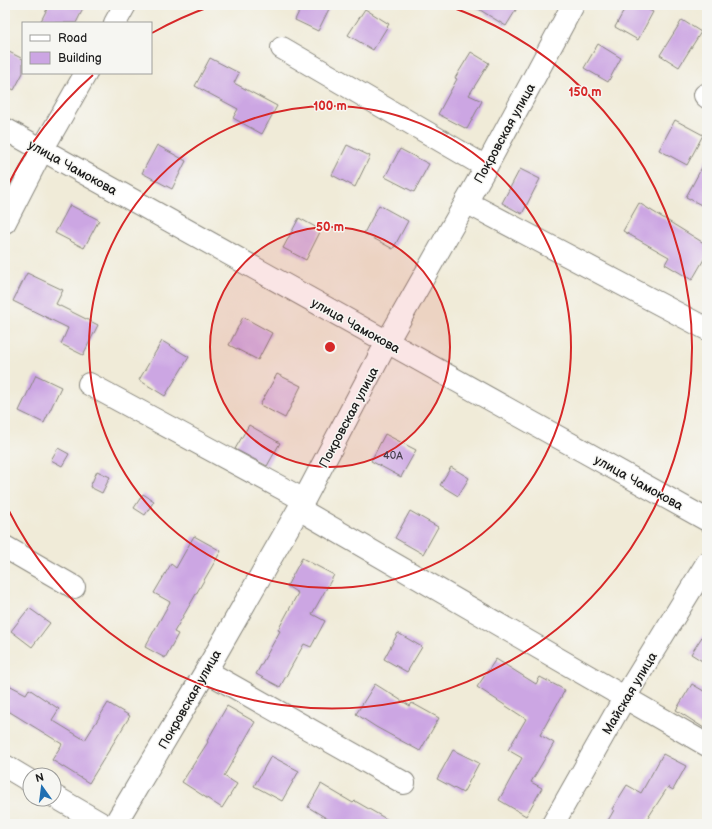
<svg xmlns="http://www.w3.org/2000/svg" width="712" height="829" font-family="'Balsamiq Sans',sans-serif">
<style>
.building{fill:#cca6e3}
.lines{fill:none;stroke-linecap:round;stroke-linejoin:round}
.minor-casing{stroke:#86847a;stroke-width:24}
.minor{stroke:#fff;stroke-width:22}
.ring{fill:none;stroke:#d62828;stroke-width:2}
.labels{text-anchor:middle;stroke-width:3;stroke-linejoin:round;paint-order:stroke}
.number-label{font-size:11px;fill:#483e4e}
.street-label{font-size:13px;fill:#1c1c1c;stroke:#f6f6f2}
.centre{fill:#d62828;stroke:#f6f6f2;stroke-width:2}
.ring-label{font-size:12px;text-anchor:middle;font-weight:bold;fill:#d62828;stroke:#f6f6f2;stroke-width:3;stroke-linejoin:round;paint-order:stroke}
</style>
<rect width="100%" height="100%" fill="#f6f6f2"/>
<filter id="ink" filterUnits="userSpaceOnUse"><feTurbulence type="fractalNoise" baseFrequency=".025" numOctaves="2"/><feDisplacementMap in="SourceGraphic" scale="8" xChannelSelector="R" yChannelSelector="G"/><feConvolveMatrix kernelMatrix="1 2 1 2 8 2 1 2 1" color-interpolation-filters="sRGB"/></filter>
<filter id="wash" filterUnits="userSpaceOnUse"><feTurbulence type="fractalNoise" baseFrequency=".012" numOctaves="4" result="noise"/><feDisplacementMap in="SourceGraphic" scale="16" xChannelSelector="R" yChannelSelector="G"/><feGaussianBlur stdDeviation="0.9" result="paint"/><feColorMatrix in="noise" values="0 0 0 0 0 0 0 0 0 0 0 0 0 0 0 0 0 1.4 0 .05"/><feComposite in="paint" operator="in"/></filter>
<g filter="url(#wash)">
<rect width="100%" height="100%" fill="#f0ebd8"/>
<g id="blocks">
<path class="building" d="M49,5h36l-9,18h-36z
M302,5h29l-13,26 -23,-11z
M472,5h47l-13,21z
M627,5h12l14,7 -15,28 -23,-13z
M365,9l24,15 -16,26 -25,-15z
M682,20l19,12 -22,35 -19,-12z
M598,44l23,14 -13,24 -24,-14z
M5,50l18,9v14l-9,17 -9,-5z
M471,52l18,11 -20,32 13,6 -15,28 -29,-15 19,-35 -2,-1z
M210,58l29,15 -5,10 43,23 -15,28 -29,-16 5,-9 -43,-23z
M675,120l28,15 -16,30 -28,-15z
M157,145l29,16 -14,28 -30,-16z
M347,145l23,11 -15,31 -23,-12z
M400,149l29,15 -15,28 -29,-15z
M707,158v50l-21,-11z
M520,169l20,10 -18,35 -20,-11z
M639,203l68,42v9l-15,26 -27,-16 4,-7 -46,-26z
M70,205l29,15 -15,28 -29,-15z
M379,205l29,16 -15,28 -29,-16z
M299,218l22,12 -15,30 -23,-12z
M27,273l36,17 -7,14 42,21 -15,30 -22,-11 7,-16 -55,-27z
M243,317l29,16 -14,27 -29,-15z
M162,341l27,16 -24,39 -26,-16z
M277,374l24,12 -16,32 -25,-13z
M36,375l25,12 -17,36 -25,-12z
M249,425l31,18 -13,23 -32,-17z
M385,434l31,16 -15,27 -30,-16z
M58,448l11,6 -7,12 -11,-6z
M451,467l18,11 -11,18 -18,-11z
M97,471l13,6 -8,16 -12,-6z
M143,494l11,7 -9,14 -11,-7z
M410,511l28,16 -15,27 -28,-16z
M194,536l27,15 -47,81 4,2 -13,24 -20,-11 25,-45 -16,-9 17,-29 5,4z
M302,558l32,17 -22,39 13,7 -14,26 -7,-3 -24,43 -24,-13 24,-43 -2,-1 20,-37 -11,-7z
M29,608l21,15 -18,24 -21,-16z
M707,629v35l-16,-10z
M398,633l24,14 -15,25 -23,-13z
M496,659l40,25 4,-7 25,13 -25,45 14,8 -23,39 11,6 -16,28 -27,-16 23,-42 -14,-8 18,-31 -49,-32z
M5,683l21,11 3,-5 30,20 -7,11 33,20 23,-37 22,13 -41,67 -37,-23 10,-16 -57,-35z
M375,684l35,22 2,-3 27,15 -19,33 -44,-24 -20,-13z
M692,684l15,9v37l-31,-20z
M227,706l28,16 -31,54 13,8 -15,24 -40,-26 26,-40 -1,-1z
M453,750l26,13 -16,30 -26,-14z
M663,754l23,12 -13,24 -5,-3 -24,37h-38l8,-14 -2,-1 15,-24 14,8z
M271,756l28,15 -17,30 -28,-15z
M321,784l32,19 2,-2 40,23h-59l-28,-17z"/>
</g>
</g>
<g filter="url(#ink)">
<use href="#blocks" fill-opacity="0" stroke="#86847a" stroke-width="1"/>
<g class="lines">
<defs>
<path id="minor" d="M115,23l10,-18
M282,48l204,119
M705,95l2,2
M5,129l702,391
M466,202l241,127
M5,222l37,-72 44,-77
M89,384l215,116
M299,509l408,236
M5,547l69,40
M206,671l198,112
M5,766l25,15
M54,796l48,28
M115,824l91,-153 98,-171 83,-158 99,-175 87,-162
M553,824l72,-127 82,-134"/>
</defs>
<use href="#minor" class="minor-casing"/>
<use href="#minor" class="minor"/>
</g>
</g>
<circle cx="330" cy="347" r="120" fill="#d62828" fill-opacity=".12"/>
<g class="ring">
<circle cx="330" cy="347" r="120"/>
<circle cx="330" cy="347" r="241"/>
<path d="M6 189A361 361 0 0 1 93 75M152 33A361 361 0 0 1 212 6M448 6A361 361 0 1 1 6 505"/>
</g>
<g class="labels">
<g class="number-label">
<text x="393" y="459">40А</text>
</g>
<g class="street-label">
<text transform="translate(504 133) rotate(-61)" y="5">Покровская улица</text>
<text transform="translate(73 167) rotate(29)" y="5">улица Чамокова</text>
<text transform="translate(356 325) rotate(29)" y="5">улица Чамокова</text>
<text transform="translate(348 417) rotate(-62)" y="5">Покровская улица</text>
<text transform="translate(639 482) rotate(29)" y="5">улица Чамокова</text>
<text transform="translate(629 693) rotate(-59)" y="5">Майская улица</text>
<text transform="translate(189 699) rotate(-60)" y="5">Покровская улица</text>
</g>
</g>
<circle cx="330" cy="347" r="6" class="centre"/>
<g class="ring-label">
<text x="585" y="96">150 m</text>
<text x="330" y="110">100 m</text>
<text x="330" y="231">50 m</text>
</g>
<rect width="712" height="829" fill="none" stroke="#f6f6f2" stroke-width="20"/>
<rect x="22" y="22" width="130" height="52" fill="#f6f6f2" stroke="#9f9f9c"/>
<rect x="30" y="35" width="20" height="6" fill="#ffffff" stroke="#9f9f9c"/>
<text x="58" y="42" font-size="12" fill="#1c1c1c">Road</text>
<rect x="30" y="52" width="20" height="12" fill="#cca6e3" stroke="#9f9f9c"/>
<text x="58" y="62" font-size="12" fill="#1c1c1c">Building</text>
<g transform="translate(42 787) rotate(346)"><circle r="19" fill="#f6f6f2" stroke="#9f9f9c"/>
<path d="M0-3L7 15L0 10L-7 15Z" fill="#1f6fb2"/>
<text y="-6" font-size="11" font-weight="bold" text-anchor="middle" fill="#1c1c1c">N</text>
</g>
</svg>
